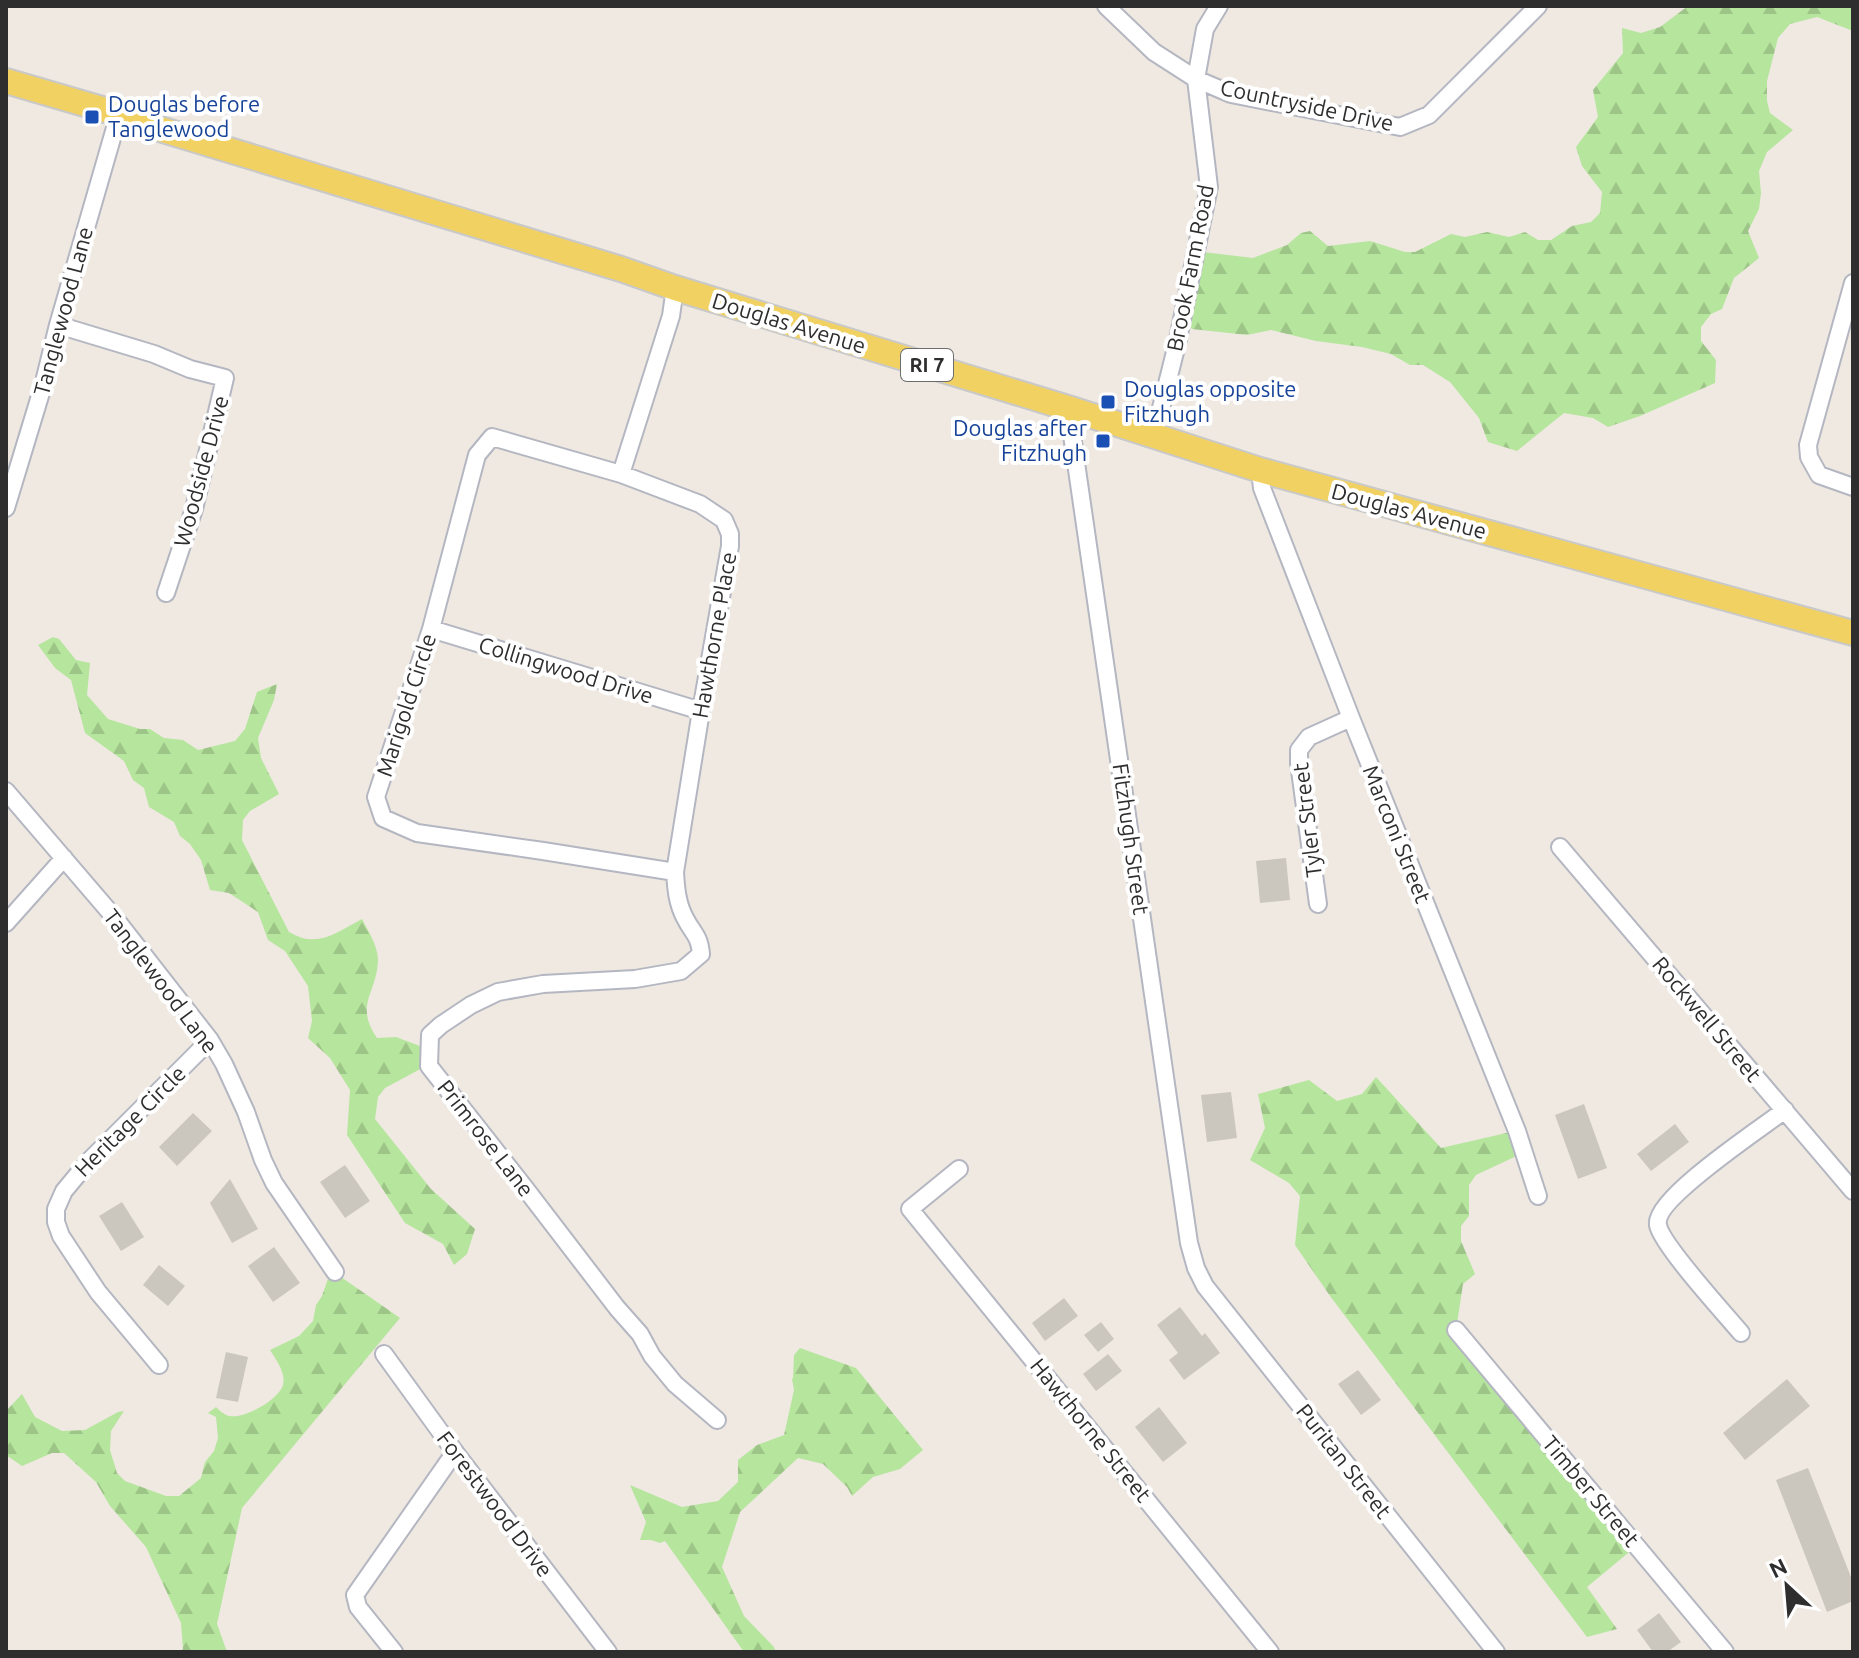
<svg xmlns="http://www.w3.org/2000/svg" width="1859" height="1658" font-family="Ubuntu,sans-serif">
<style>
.forest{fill:url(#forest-firs)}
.building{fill:#cbc7bf}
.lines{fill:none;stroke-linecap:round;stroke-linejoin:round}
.street-casing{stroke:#b4b7c1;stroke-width:20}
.primary-casing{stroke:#c9c9c9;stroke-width:28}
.street{stroke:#fff;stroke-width:16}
.primary{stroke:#f2d163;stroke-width:24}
.transit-dot{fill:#1a4fb4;stroke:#fff;stroke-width:3}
.labels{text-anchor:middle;stroke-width:8;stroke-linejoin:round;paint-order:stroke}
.shield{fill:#fff;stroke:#6d6d6d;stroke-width:2}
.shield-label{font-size:20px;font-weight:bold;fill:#2e2e2e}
.transit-label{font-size:22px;fill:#164399;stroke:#fff;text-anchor:start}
.street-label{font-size:22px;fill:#2e2e2e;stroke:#fff}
</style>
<defs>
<pattern id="forest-firs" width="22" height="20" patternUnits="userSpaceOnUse" patternTransform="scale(2)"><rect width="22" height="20" fill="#b6e59e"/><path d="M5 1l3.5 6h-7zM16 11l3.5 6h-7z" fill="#9dc588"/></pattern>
</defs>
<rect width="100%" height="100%" fill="#efe9e1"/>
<path class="forest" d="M1688,6h165v25l-36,-14 -27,7 -12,14 -11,43v20l3,12 23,17 -26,22 -8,19 2,22 -2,16 -11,22 11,27 -25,20 -12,31 -11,5 -10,13v14l15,19 -1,23 -75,33 -32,11 -15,-9 -29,-5 -47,38 -29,-9 -9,-24 -29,-36 -27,-17h-13l-19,-11 -29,-7 -46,-6 -45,-11 -24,5 -55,-6 -2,-3 13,-74 50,6 34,-13 14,-12 9,-2 18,15 42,-5 35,11h10l36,-18 14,3 22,-5 22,5 16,-5 13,8h13l21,-14 19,-4 9,-9 2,-21 -20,-26 -6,-19 22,-30 -5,-27 30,-37 -1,-25 19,5 19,-6z
M53,637l6,2 17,21 14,3 -3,32 21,24 32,10h10l14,9 19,2 15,10 37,-9 10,-12 12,-37 20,-8 -3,16 -16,38 3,20 18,36 -29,17 -7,9 -1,20 47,92c29,17 46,1 73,-13 6,12 16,27 16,41 -1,34 -24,44 -1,78l19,-1 32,12 -2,17 -41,22 -7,9 -3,22 56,70 44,40 -8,25 -13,11 -11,-21 -38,-21 -58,-88 3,-45 -20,-32 -22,-20 4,-17 -4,-35 -23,-35 -17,-11 -10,-28 -29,-19 -19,-3 -9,-30 -11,-16 -10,-8 -6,-14 -25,-15 -5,-19 -11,-8 -9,-19 -39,-28 -14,-53 -16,-12 -17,-23z
M1376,1077l65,71 74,-17 8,22 -47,22 -7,10v31l-8,10v15l14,33 -12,10 -7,46 178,218 -47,39 30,42 -30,8 -257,-341 -35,-51 5,-49 -11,-13 -39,-23 15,-32 -7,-34 51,-14 28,21 25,-7z
M331,1270l69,48 -158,190 -25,116 10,28h-47l3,-3 -2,-26 -35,-76 -36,-41 -14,-24 -32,-29h-12l-30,13 -16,-11v-44l16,-17 13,23 27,14 23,-1 33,-18 6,-1 -13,20 -1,19 7,23 8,8 41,15h13l22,-18 4,-16 9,-11 4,-13 -2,-21 -8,-4 8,-6c3,3 6,6 10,8 14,7 53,-15 57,-30 3,-13 -7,-25 -13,-35l29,-14 14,-15 3,-16 6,-9z
M800,1348l56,20 67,82 -23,19 -27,8 -21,19 -5,-9 -24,-23 -25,-6 -58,54 -18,55 22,49 30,31 2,5h-32l-79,-111 -5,2 -9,-3h-11l6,-18 -16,-37 52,22 36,-6 20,-19v-22l19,-15 27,-10 10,-45 -2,-11 1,-1 1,-23z"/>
<path class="building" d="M1286,858l4,42 -30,3 -4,-42z
M1231,1092l6,46 -30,4 -6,-47z
M1584,1104l23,64 -29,11 -23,-64z
M193,1113l19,18 -35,35 -18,-19z
M1675,1124l14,18 -38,29 -14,-17z
M345,1165l25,36 -25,17 -25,-36z
M230,1179l28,50 -26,14 -22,-40z
M122,1202l22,35 -23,14 -22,-35z
M274,1247l26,36 -27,19 -25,-36z
M159,1265l26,21 -17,20 -25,-21z
M1064,1298l14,18 -33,25 -13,-18z
M1180,1307l22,29 3,-3 15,20 -36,27 -15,-20 9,-7 -21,-28z
M1101,1322l13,17 -16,13 -14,-17z
M226,1352l22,5 -10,45 -22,-4z
M1108,1354l14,17 -26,20 -13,-17z
M1358,1370l23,30 -20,15 -23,-31z
M1787,1379l23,27 -65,54 -22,-27z
M1159,1407l28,36 -24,19 -28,-35z
M1808,1468l45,114v19l-26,11 -51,-132z
M1659,1613l22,29 -14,10h-14l-16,-22z"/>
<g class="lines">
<defs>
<path id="street" d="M1106,6l48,46 42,27 35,15 169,33 29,-12 109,-109
M1853,283l-45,162 1,12 10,18 34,12
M58,325l96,29 36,15 35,9 -31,131 -28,84
M1071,409l1,26 117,808 7,25 9,18 291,366
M1154,436l23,-92 32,-157 -13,-108 9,-50 14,-23
M1260,470l2,18 89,230 166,413 21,65
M621,474l50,-158 4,-28
M6,508l37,-122 15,-61 61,-211
M431,629l270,82
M6,791l108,126 96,123 14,24 22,48 17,48 11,23 61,89
M1560,847l293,344
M675,872l-132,-21 -126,-18 -34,-15 -7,-21 55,-168 46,-174 15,-18 129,37 79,30 24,16 6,14v12l-29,165 -26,161c1,16 2,31 10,46 8,16 14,16 16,36l-20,17 -46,8 -92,5 -45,8 -27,13 -30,20 -11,10 -1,31 96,122 92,120 23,26 12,22 23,28 42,36
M1318,904l-19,-141v-13l10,-13 42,-19
M6,923l58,-65
M959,1169l-49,40 360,443
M1456,1330l269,322
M1741,1333c-16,-19 -80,-89 -83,-108 -5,-26 105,-98 127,-115
M384,1354l71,98 153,200
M159,1365l-61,-73 -37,-56 -5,-14v-13l8,-18 25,-30 121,-121
M394,1652l-36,-45 -3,-12 100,-143"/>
<path id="primary" d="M6,81l113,33 31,12 471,143 54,19 396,121 189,61 593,163"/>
</defs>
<use href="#street" class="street-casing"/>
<use href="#primary" class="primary-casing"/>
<use href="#street" class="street"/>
<use href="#primary" class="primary"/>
</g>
<g class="transit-dot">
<rect x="84" y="109" width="16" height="16" rx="4"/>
<rect x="1100" y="394" width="16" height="16" rx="4"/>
<rect x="1095" y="433" width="16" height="16" rx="4"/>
</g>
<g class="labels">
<rect class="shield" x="901" y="349" width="52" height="32" rx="6"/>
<g class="shield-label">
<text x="927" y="372">RI 7</text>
</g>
<g class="transit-label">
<text x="108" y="112">Douglas before<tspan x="108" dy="25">Tanglewood</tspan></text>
<text x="1124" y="397">Douglas opposite<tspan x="1124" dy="25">Fitzhugh</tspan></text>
<text x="1087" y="436" text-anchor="end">Douglas after<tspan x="1087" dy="25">Fitzhugh</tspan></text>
</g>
<g class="street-label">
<text transform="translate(1307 105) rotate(12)" y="8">Countryside Drive</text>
<text transform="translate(1190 268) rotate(-79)" y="8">Brook Farm Road</text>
<text transform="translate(63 311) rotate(-75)" y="8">Tanglewood Lane</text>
<text transform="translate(789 323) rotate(17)" y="8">Douglas Avenue</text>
<text transform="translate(201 471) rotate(-75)" y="8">Woodside Drive</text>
<text transform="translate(1409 511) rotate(15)" y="8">Douglas Avenue</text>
<text transform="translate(714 635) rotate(-80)" y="8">Hawthorne Place</text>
<text transform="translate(566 670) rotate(17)" y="8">Collingwood Drive</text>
<text transform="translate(406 705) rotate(-72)" y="8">Marigold Circle</text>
<text transform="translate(1307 820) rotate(-97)" y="8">Tyler Street</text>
<text transform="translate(1397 834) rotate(68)" y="8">Marconi Street</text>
<text transform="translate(1131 839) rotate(82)" y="8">Fitzhugh Street</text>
<text transform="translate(161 981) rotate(53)" y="8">Tanglewood Lane</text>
<text transform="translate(1707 1019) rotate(50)" y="8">Rockwell Street</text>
<text transform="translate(130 1121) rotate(-45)" y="8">Heritage Circle</text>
<text transform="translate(486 1138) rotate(52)" y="8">Primrose Lane</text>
<text transform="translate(1091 1430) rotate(51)" y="8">Hawthorne Street</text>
<text transform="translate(1344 1461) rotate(52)" y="8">Puritan Street</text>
<text transform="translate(1591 1491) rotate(50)" y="8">Timber Street</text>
<text transform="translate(495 1504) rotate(53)" y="8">Forestwood Drive</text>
</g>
</g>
<rect width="1859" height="1658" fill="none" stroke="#2e2e2e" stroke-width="16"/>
<g transform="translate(1787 1586) rotate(334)" stroke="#ffffff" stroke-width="6" paint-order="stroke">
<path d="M0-6L14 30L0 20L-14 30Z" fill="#2e2e2e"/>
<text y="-12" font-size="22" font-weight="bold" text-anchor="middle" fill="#2e2e2e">N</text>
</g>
</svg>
